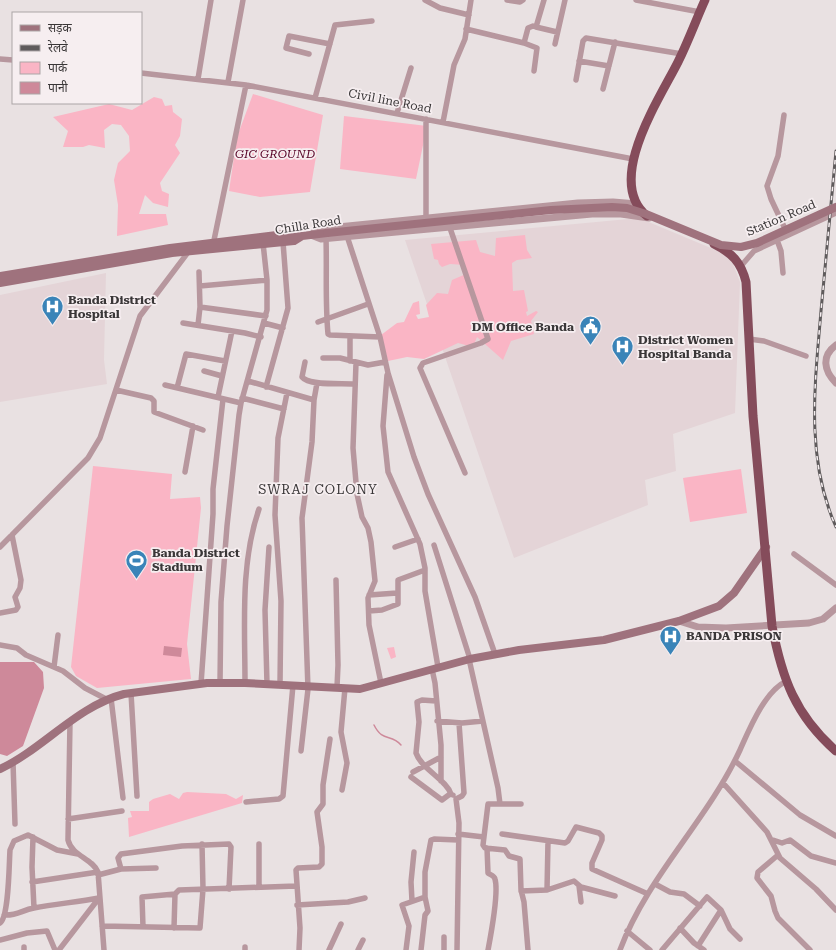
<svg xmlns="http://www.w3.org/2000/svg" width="836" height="950" font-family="'Roboto Serif','Noto Sans Devanagari',serif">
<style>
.built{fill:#e4d4d7}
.green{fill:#fab5c5}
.water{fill:#ce899a}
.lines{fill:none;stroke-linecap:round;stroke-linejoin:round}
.stream{stroke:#ce899a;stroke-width:1.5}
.minor{stroke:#b7979e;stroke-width:5.5}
.tertiary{stroke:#b7979e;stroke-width:7}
.secondary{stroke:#9f727d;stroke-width:8}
.trunk{stroke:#854c5b;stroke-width:9}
.rail-casing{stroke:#5f5b5c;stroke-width:3}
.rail{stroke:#f6eef0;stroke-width:1.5;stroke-dasharray:4.5;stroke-linecap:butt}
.secondary-bridge{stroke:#9f727d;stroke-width:8}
.labels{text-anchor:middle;stroke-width:3.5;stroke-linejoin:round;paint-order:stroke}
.street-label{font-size:12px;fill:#3a3738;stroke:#f6eef0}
.park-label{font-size:12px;font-style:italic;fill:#580327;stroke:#f6eef0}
.poi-label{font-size:12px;font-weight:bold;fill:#3a3738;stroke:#f6eef0;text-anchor:start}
.neighbourhood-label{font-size:13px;letter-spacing:1px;fill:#3a3738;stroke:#f6eef0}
</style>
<rect width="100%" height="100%" fill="#e9e1e2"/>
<path class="built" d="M639,218l91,38 10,26 -5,131 -62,21 3,37 -31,9 3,25 -134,53 -109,-318z
M106,273l-2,87 3,24 -107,18v-107z"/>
<path class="green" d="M253,94l70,21 -13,77 -50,5 -31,-6 8,-54z
M154,97l8,2 3,7 7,-1 1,7 9,7 -2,17 -5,9 5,8 -20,30 2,8 7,3 -1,13 -15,-4 -8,-8 -6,19h27l2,11 -51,11 1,-31 -4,-25 4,-17 12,-12 -1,-15 -8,-11 -9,-1 -8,6 1,18 -16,-3 -6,2h-20l5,-16 -15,-14 56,-13 23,6z
M344,116l83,10 -11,53 -76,-10z
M525,235l2,15 5,8 -15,2 -5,3 1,28 11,-1 4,21 -2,1 1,4 9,-5 2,1 -7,9 3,13 -23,7 -8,19 -26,-23 -4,10 -15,-4 -34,16 -17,-2 -19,4 -7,-26 16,-12 7,-1 9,-19 6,-2 1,13 -4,1 2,4 11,-2 -3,-12 11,-12 11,1 4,-14 14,-6 -1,-9 -15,-1 -8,3 -3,-3 -1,-4 -4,-1 -3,-15 45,-4 4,12 15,4 1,-18z
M93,466l79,8 -2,25 30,-2 1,11 -14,136 4,35 -94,9 -21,-12 -5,-9z
M741,469l6,44 -57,9 -7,-44z
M394,647l2,10 -5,2 -4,-11z
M187,792l39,2 10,5 7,-4 -1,8 -113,34 -1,-19 4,-1 -2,-6h19v-9l4,-3 17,-5 9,5 4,-6z"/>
<path class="water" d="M164,646l18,2 -1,9 -18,-2z
M0,662h34l9,10 1,16 -21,58 -16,10 -7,-2z"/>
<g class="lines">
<path class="stream" d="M374,725c9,18 17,8 27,20"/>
<path class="minor" d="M425,0l15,8 29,7
M507,0l13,2 3,-2
M636,0l64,12
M536,27l21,5
M466,29l58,14 4,-15 5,-2 3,1 8,-27
M524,43l13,5 -3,23
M555,44l10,-44
M309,54l-23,-6 3,-12 41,8
M0,59l13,1
M579,61l30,5
M141,73l105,12 387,74
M198,79l13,-79
M576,80l7,-39 3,-3 96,16
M228,82l15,-82
M603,89l12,-47
M315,98l20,-73 37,-4
M397,113l14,-45
M784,115l-6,41 -11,30 4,13 17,36
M426,119v99
M443,122l11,-57 11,-26 6,-39
M450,228l38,111 -7,4 -58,20 -3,5 45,105
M347,236l33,101
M326,238c1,32 -1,64 2,96l2,1 50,2 8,36 26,84 14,37 47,103 20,57
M777,240l4,11 2,22
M213,245l33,-160
M741,266l13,-15 82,-38
M200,286l67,-6
M200,307l66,9
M318,322l50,-18
M183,323l62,10 16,4
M264,323l19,5
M198,325l2,-18 -1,-35
M350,336v25
M749,339l15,2 42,15
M323,358h17l28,7 17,-3
M305,362l-3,15c7,9 40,6 52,7
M356,363l-3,85 4,46 5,23 6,11 3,14 4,39 -7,17 1,27 12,58
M204,371l18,5
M387,375l-4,51 5,46 32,72 5,24v23l13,76
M248,381l66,19
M165,385l76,18
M266,387l22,-79 -5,-66
M177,388l9,-34 39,7
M116,390l35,8 3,3v11l49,18
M218,397l14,-66
M242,398l42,11
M185,472l8,-46
M434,545l36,114
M0,547l88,-89 12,-20 40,-122 49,-65
M395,547l23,-8
M794,554l42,31
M336,580l2,85 -1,22
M369,595l28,-2
M369,611l13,-1 16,-6v-24l27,-10
M0,613l16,-3 2,-3 -3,-10 5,-9 1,-8 -9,-45
M0,645l17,3 9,7 37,16 22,17 23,12
M469,659l29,129 2,16
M54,667l4,-32
M432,669l3,14 6,62v36
M220,683l1,-81 6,-76 12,-111 2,-12 26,-93v-30l-4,-37
M245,683c0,-58 -5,-119 14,-174
M201,684l12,-170v-25l10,-90
M267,684l-2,-74 4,-63
M280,684l1,-83 -6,-86 3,-77 9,-45
M131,693l6,103
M111,698l12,100
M436,701l-14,-1 -5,2 2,20 -3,31c6,17 30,26 35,41
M437,721l25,2 21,-2
M70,722l-2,118c4,16 24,18 30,32l6,78
M301,751l7,-62 -6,-171 10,-76 2,-42 3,-17
M735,761l65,54 36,21
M13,762l2,62
M413,772l28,-15
M411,777l31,23 8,-6 3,1
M723,783l44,49 13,26 36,31 20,21
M342,790l5,-27 -6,-31 4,-44
M246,802l33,-3 4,-3 10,-111
M521,804h-33l-5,41 2,3 20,2 4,6 11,3 1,31 3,12 4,48
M68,819l54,-8
M458,834l26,3
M502,834l63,9 3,-2 8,-14 23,6 3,3v4l-10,23v6l56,25
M33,837l-1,30 2,41
M773,840l9,3 8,-3 21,16 25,7
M259,844v43
M487,848l1,25c2,2 6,2 7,6 4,14 -4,55 -7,71
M778,855l-20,17 -1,6 14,18 4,15 3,7 32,32
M121,869l-3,-11 3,-4 61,-8 47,-2 2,3 -2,42
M98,875l23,-6 35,-1
M32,882l66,-10
M655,884l15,8 14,2 16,12
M579,886l2,16
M547,890l27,-9 7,6 34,9
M521,891l26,-1 1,-49
M412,901l-1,-19 3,-30
M297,905l51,-3 17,-4
M4,915c13,1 18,-5 30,-7 21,-4 43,-6 65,-10
M0,923c9,-6 9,-59 10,-73l4,-9 14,-6 29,15 21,4
M102,926l98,2 3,-39 -1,-45
M143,927l-1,-30 33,-3
M174,928l1,-34 4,-4 117,-4
M680,928l14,15 10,7
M627,931l23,19
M444,937v13
M0,940l27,-7 20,-2 8,19
M698,946l23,-36
M24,947v3
M59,950l40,-52
M245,950v-3
M299,950l1,-22 -4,-58 2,-2 21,-1 3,-3v-17l-5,-35 6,-8v-19l7,-46
M329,950l12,-26
M358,950l5,-10
M406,950l3,-24 -7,-21 23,-8
M421,950l4,-35 3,-4 -3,-14v-25l6,-32 3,-1 24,1
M457,950l2,-127 -3,-24 6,-3 2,-3 -5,-70
M620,950c27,-73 87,-129 120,-200 9,-20 25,-60 47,-69
M662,950l45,-53 14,13 9,19 10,10"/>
<path class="tertiary" d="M637,204l-24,-2 -35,1 -260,26 -7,6 10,4 271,-25h29l28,4
M836,345c-15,11 -12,26 0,38
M679,621l19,6 28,1 83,-5 14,-4 13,-11"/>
<path class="secondary" d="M0,276l170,-28 123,-15 9,3
M0,283l172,-30 122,-12 8,-5 25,-3
M0,769c43,-20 77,-63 124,-75l83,-11h38l115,6 110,-30 49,-9 85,-10 75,-19 40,-15 15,-13 32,-46"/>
<path class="trunk" d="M647,216c-43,-35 13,-118 31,-154 10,-20 18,-42 27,-62
M714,244c18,9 27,18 32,38l7,134 19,210c10,52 23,89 64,125"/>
<defs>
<path id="rail" d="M836,151c-5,53 -10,107 -15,160 -6,72 -16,147 15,216"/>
</defs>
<use href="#rail" class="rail-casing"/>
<use href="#rail" class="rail"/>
<path class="secondary-bridge" d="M327,233l224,-23 61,-3 15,1 19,6 75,31 20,2 16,-4 79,-36"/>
</g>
<defs>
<symbol id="hospital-pin" viewBox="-11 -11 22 30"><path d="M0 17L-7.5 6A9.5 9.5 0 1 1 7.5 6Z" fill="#3a84b8" stroke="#f6eef0"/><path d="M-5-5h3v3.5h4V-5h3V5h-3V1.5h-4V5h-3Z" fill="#fff"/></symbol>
<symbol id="civic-pin" viewBox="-11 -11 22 30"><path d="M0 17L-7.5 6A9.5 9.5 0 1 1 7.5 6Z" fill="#3a84b8" stroke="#f6eef0"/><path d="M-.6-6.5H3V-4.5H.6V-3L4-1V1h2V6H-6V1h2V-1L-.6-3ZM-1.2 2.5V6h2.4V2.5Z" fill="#fff"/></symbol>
<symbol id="stadium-pin" viewBox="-11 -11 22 30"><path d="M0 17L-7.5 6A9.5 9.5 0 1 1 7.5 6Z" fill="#3a84b8" stroke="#f6eef0"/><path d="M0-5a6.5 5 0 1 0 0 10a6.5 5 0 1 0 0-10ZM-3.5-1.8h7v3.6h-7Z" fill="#fff"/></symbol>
</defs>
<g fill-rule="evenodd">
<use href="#hospital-pin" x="40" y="294" width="25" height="34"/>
<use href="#civic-pin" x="578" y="314" width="25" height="34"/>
<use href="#hospital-pin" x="610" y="334" width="25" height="34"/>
<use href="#stadium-pin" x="124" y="548" width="25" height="34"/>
<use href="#hospital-pin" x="658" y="624" width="25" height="34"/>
</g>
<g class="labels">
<g class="street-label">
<text transform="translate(390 101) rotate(11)" y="4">Civil line Road</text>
<text transform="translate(781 218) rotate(-23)" y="4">Station Road</text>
<text transform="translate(308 225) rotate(-9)" y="4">Chilla Road</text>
</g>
<g class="park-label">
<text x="275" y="158">GIC GROUND</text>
</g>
<g class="poi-label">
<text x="68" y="304">Banda District<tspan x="68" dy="14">Hospital</tspan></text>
<text x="574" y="331" text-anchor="end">DM Office Banda</text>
<text x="638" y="344">District Women<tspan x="638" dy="14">Hospital Banda</tspan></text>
<text x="152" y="557">Banda District<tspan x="152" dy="14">Stadium</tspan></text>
<text x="686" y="640">BANDA PRISON</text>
</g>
<g class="neighbourhood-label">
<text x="318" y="494">SWRAJ COLONY</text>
</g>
</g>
<rect x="12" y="12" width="130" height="92" fill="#f6eef0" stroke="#aba5a6"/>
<rect x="20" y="25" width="20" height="6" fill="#9f727d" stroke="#aba5a6"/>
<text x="48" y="32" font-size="12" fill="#3a3738">सड़क</text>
<rect x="20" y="45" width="20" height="6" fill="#5f5b5c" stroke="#aba5a6"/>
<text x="48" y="52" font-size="12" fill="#3a3738">रेलवे</text>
<rect x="20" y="62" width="20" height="12" fill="#fab5c5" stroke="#aba5a6"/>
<text x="48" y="72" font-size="12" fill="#3a3738">पार्क</text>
<rect x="20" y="82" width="20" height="12" fill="#ce899a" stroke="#aba5a6"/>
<text x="48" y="92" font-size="12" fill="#3a3738">पानी</text>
</svg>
